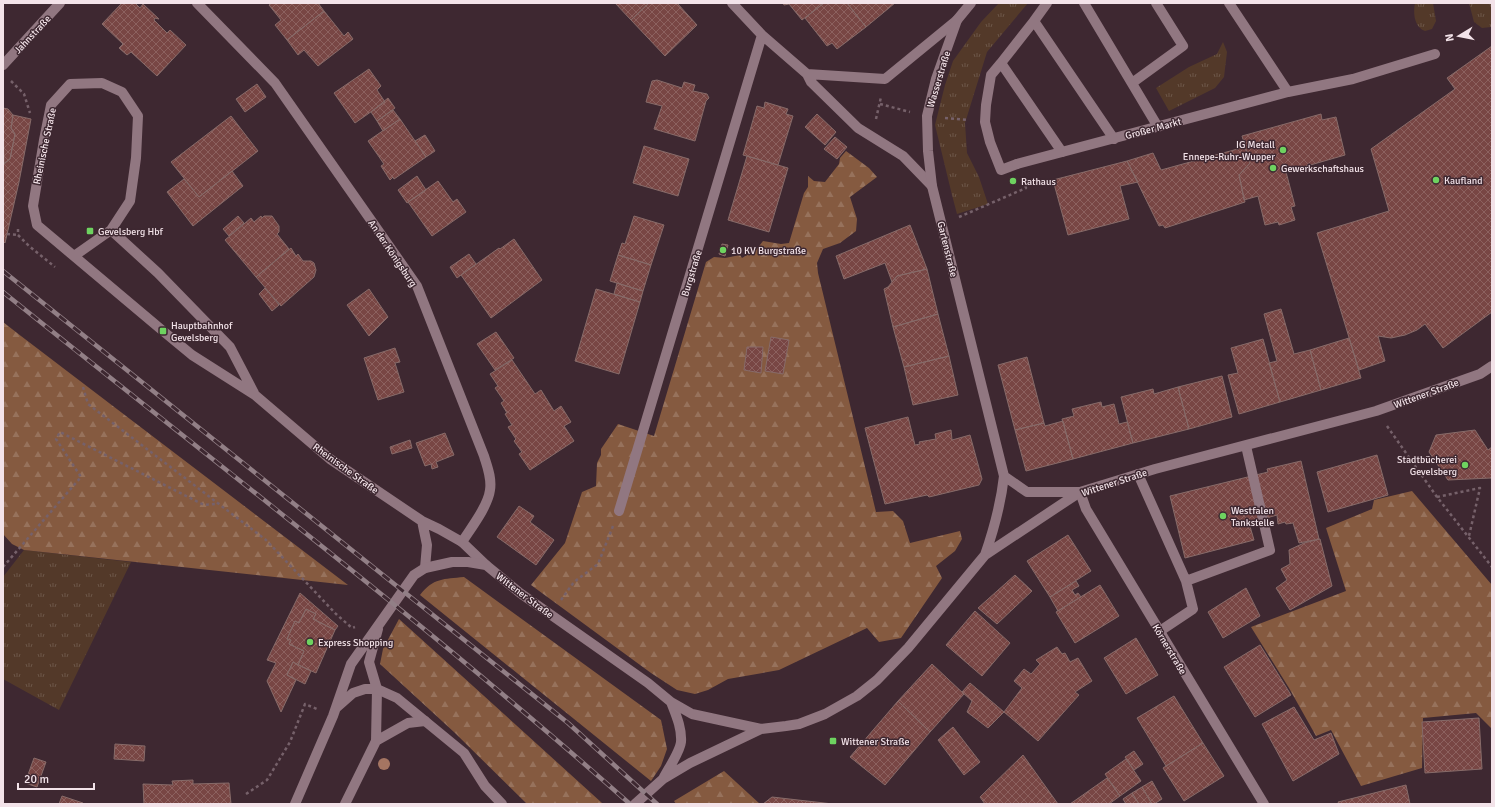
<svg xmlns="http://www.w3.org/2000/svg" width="1495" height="807" font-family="Signika,sans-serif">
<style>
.grass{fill:url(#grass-tufts)}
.forest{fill:url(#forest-firs)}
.building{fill:url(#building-cross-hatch);stroke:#876b69}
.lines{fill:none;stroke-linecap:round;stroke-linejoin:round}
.path{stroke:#76616a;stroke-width:2.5;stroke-dasharray:3 3;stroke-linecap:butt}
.lane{stroke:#917781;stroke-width:10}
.street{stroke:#917781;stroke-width:10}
.secondary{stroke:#917781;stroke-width:10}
.rail-casing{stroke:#927f86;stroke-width:4.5}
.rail{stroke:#3e2831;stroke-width:3;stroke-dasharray:9;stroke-linecap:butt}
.tree{fill:#a57562}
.poi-dot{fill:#6ed360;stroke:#3e2831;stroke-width:1.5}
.labels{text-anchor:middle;stroke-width:3;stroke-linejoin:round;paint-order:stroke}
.street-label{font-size:10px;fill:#f3e3e9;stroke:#3e2831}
.poi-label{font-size:10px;fill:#f3e3e9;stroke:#3e2831;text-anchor:start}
</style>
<defs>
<pattern id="grass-tufts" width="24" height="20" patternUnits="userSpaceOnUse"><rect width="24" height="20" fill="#533929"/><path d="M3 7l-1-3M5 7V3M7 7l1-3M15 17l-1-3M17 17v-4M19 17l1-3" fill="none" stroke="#6c5648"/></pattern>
<pattern id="forest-firs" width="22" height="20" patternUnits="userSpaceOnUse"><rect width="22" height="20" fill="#855a40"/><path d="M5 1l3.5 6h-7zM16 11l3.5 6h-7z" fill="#97725c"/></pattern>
<pattern id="building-cross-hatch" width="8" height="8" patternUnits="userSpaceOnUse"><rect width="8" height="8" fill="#784644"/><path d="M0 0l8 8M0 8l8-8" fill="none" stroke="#8c615f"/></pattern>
</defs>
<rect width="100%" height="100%" fill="#3e2831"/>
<path class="grass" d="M999,3h29l-41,49 -22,71 2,30 12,24 9,27 -31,10 -5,-19 -17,-70 10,-40 8,-24 28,-39z
M1415,3h18l3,18 -4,8 -7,2c-11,-4 -12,-18 -10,-28z
M1469,3h23l-1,24 -9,1 -8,-6z
M1223,42l4,10 -3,25 -9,11 -46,23 -13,-23 33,-21 28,-13z
M24,550l107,12 -72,148 -56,-31v-102z"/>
<path class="forest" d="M846,151l23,17 8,9 -27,20 7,22 -1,12 -16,12 -17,6 -6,14 1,10 58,239 17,-1 10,10 7,22 50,-12 2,8 -7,12 -19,15 6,12 -41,60 -22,4 -12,-14 -88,42 -51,9 -20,11 -13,4 -18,-4 -26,-17 -120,-88 34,-42 17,-51 14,-6 1,-23 4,-8v-6l17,-25 36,12 52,-174 8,-5 11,1 15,-3 2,3 14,-8 7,-9 18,3 8,-1 15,-50 4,-6v-11l6,5 11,1 14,-18 1,-6z
M3,322l18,14 327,249 -324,-35 -12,-6 -9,-10z
M1412,491l80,94v144l-16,-16 -53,5 -1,50 -61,18 -30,-56 -15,6 -27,-48 -38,-61 95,-36 -20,-63 46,-19 2,-9z
M464,577l197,143 6,29 -6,17 -10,15 -231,-186c13,-17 24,-16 44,-18z
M399,619l203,184 -75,1 -72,-71 -75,-69 3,-15z
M724,771l36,33h-84l-2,-3z"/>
<path class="building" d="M122,3h13l5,5 3,-4 16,15 -4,-1 -1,2 13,13 3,-3 16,15 -29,31 -26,-24 -4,3 -8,-7 4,-4 -21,-20z
M272,3h46l6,8 -37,29 -12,-15 6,-5 -12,-15z
M615,3h34l-18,17z
M649,3h28l20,22 -32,31 -34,-36z
M783,3h41l-22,17 -13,-16 -5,1z
M824,3h23l19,24 -29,22 -5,-6 -5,3 -22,-28z
M847,3h48l-29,24z
M324,11l20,25 4,-4 5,7 -35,27 -14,-16 -6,5 -11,-15z
M1492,46v266l-49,36 -18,-24 -8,6 -12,5 -14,3 -13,-2 7,25 -26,9 -42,-137 72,-22 -18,-62 84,-60 -8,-11z
M369,69l12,17 -4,4 8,12 -30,21 -21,-30z
M657,80l25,8 2,-6 11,3 -2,6 14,3 2,4 -3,3 -11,40 -41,-12 8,-23 -16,-4 6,-21z
M257,84l9,13 -21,15 -9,-13z
M388,98l7,10 -18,13 -6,-9z
M765,102l23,7 -2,5 7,2 -15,49 -35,-10 14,-49 7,2z
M3,108l5,1 5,6 -2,13 4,6 -5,25 -6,5z
M393,110l7,9 -17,12 -6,-10z
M817,114l19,18 -11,13 -20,-18z
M1321,114l1,6 14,-3 9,38 -59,17 9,34 -4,1 4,13 -16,5 -1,-3 -13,3 -7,-29 -14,4 -5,-25 11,-12 -8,-27z
M13,115l18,4 -12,63 -14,61 -2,-2v-77l7,-5 5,-25 -4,-6z
M231,116l27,35 -59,46 -28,-35z
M400,119l26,38 -32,22 -1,-2 -3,3 -9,-14 3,-2 -16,-23z
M425,135l10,16 -9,6 -11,-16z
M835,137l12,10 -10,12 -13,-10z
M644,146l45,13 -11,37 -45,-13z
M1245,147l5,16 -11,12 6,27 -80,26 -2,-3 -4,1 -32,-65 26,-8 8,17z
M747,156l41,12 -19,64 -41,-12z
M1127,161l11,21 -18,4 9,33 -61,16 -15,-55z
M232,171l11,15 -50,40 -26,-34 17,-13 15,18z
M417,176l9,14 -19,13 -9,-13z
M438,181l15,21 4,-3 9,13 -34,24 -24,-34z
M238,216l6,7 -15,13 -6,-7z
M261,216l1,2 2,-2h8l7,10v6l-2,2 12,15 -33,28 -31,-37 26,-22 3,4z
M634,216l30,9 -13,40 -33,-10 4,-12 3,1z
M910,225l17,44 -30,7 -5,6 -7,-19 -41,16 -8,-23z
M514,239l28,41 -51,38 -30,-43 38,-27 1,1z
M722,244l6,1 -3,11 -6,-2z
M291,248l5,8 2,-2 5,7h8l3,2 2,7 -2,7 -33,29 -25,-29z
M469,254l7,10 -19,14 -7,-11z
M618,255l33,10 -8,26 -33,-10z
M927,269l11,45 -45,13 -9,-38 4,-2 9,-11z
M617,283l26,8 -3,11 -26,-8z
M265,288l14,17 -7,6 -13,-17z
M369,289l19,28 -19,19 -22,-31z
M596,289l44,13 -21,72 -44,-13z
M1281,309l13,45 16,-4 11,40 -41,12 -11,-39 8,-2 -13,-47z
M938,314l11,42 -45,11 -11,-40z
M496,332l18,26 -19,12 -18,-26z
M771,337l18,3 -6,34 -18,-3z
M1349,338l12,40 -40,12 -11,-40z
M1263,339l17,63 -41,12 -11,-39 10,-2 -7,-25z
M747,347h16l-2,26 -17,-3z
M395,348l5,14 -5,1 9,29 -26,8 -14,-42z
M949,356l9,39 -45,10 -9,-38z
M1027,357l17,66 -29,7 -17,-65z
M512,360l23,34 6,-4 13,21 7,-5 10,16 -7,4 10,15 -44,29 -11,-16 3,-2 -8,-11 2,-2 -8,-12 4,-2 -7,-11 2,-1 -6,-10 3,-2 -9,-13 3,-2 -8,-12z
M1222,376l10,41 -43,12 -11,-42z
M1178,387l11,42 -56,14 -12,-46 32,-8 1,5z
M1101,402l1,5 12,-3 5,20 8,-2 6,21 -60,16 -11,-40 12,-3 -2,-7z
M908,417l7,28 5,-1 -1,-2 17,-3 -1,-5 16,-4 1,10 18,-5 12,44 -3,6 -50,12 -2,-2 -42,9 -20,-76z
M1063,421l10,38 -47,12 -11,-41 29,-7 1,3z
M1475,430l13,20 4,-3v33l-1,-2 -43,2 -19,-28 7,-17z
M445,433l9,22 -18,7 2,5 -6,2 -1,-5 -6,2 -9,-23z
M410,440l2,8 -20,6 -2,-7z
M1377,455l11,40 -60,17 -11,-40z
M1301,461l18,78 -20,4 -6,-20 -7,1 -1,-2 -7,2 -1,-9 -28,8 5,17 -69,18 -15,-62 98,-24 -1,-3z
M519,506l15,10 -4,6 24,18 -18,25 -39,-28z
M1068,535l23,36 -41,26 -23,-36z
M1320,539l12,47 -42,24 -14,-22 11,-8 -6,-11 9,-5 -1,-14 15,-7z
M1015,575l17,16 -35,33 -19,-16z
M1076,581l3,5 -7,4 3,5 3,-2 3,4 -23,14 -8,-14z
M1100,585l19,31 -44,27 -19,-31z
M1246,588l14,28 -37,22 -15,-26z
M300,593l38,33 -3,4 -22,-11 3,-5 -10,-5 -7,14 -4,-2 -8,18 4,1 -2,4 15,7 -6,14 -5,-3 -6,13 9,5 -15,32 -14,-31 9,-18 -9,-3z
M306,609l10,5 -3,5 22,11 -19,43 -18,-8 6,-14 -15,-7 2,-4 -4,-1 8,-18 4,2z
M975,611l35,32 -28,33 -36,-31z
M1136,638l22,37 -32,19 -22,-36z
M1260,645l31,50 -36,22 -31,-50z
M1057,647l5,7 3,-1 5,9 8,-4 14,23 -17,11 4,3 -41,46 -34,-29 18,-24 -8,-7 10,-12 7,5 9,-10 -4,-4z
M293,662l18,9 -6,13 -18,-9z
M932,664l32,30 -34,38 -32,-31z
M970,683l34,29 -16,16 -21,-16 5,-11 -10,-9z
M1174,696l29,47 -37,23 -29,-48z
M898,701l32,31 -45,53 -35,-28z
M1294,707l20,33 17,-7 8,21 -46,27 -31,-57z
M1479,718l3,51 -57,4 -3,-51z
M953,727l27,35 -16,13 -26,-35z
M1203,743l21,33 -40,25 -21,-33z
M115,744l30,2 -1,15 -30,-2z
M1134,751l9,13 -9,6 -9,-13z
M1023,755l35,49h-73l-5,-7z
M34,758l12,4 -9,25 -12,-4z
M1126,759l15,22 -21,15 -15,-22z
M1107,778l13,18 -11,8h-39z
M193,780v4l36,-1 2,21h-87l-1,-20 30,1 -1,-4z
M1152,781l10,18 -8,5h-2l-10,-17z
M1406,785l4,19h-71l-1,-2z
M1142,787l10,17h-13l-7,-11z
M1132,793l7,11h-13l-3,-5z
M62,796l21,7v1h-24z
M772,797l61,7h-70z"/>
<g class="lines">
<path class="path" d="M11,81l13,13 6,19
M880,104l30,8
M945,118l23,2
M876,119l5,-22
M959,217l67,-29 -2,-7
M18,229v6l11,11 26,21
M7,234l11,1
M83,387l5,17 178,136 70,74 16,14 3,-1
M1387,426l50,71 55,70
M1437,497l43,-9 -11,48
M3,567l78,-90 -25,-38 4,-7 144,73 12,-1
M561,600l13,-18 24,-18 15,-38
M246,794l21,-14 23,-38 15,-38 12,5"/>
<path class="lane" d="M1084,3l74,124
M1034,21l13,-18
M1001,63l33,-42 80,118
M1132,83l51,-37 -27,-43
M1017,164l-16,6 -11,-28 -5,-20 1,-17 5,-30 10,-12 61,89
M111,230l47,43 72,74 24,46
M74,256l37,-26 19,-29 6,-43 2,-42 -16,-24 -20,-9 -32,1 -19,21 -7,35 -11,66 4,19 126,106 29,24 63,40 75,64 92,62 17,8 23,13
M1138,474l48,107 7,28 -33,22
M422,521l5,24 -2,23
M1186,581l84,-31 -24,-104"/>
<path class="street" d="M197,3l78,80 142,203 67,170c3,10 8,22 6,34 -2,16 -19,38 -28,52l24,23
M732,3l30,32 45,39 4,8 47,46 45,28 29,30
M1229,3l59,89
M3,65l57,-62
M807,74l78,5 72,-59
M1017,164l271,-72 65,-13 82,-25
M1080,492l6,17 178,295
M619,511l143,-476
M376,741l32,-18 17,-2
M345,804l31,-63 1,-52"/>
<path class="secondary" d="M971,3l-14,17 -21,59 -9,37 1,35 4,35 72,290c-3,27 -10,53 -19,79
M1004,476l23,16h52
M377,689l-8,-27 9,-33
M336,708l17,-15 12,-4h12l20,9 67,55 21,33 17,18
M663,779c5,-10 17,-27 18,-37 1,-14 -5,-27 -10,-40
M295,804l38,-88 18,-52 63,-89 11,-7 27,-6h16l18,3 34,28 128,90 23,19 21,12 69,15
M635,804l28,-25 27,-16 71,-34 25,-3 13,-2 26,-10 32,-18 20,-16 31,-32 77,-93 95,-63 75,-23 221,-58 104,-37 12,-8"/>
<defs>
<path id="rail" d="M3,271l565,452 89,81
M3,292c210,169 425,333 627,512"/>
</defs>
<use href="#rail" class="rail-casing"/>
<use href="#rail" class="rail"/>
</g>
<circle class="tree" cx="384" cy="764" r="6"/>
<g class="poi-dot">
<circle cx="1283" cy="150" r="4"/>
<circle cx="1273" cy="168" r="4"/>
<circle cx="1436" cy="180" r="4"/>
<circle cx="1013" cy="181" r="4"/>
<rect x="86" y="227" width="8" height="8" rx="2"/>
<circle cx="723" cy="250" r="4"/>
<rect x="159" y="327" width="8" height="8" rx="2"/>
<circle cx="1465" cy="465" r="4"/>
<circle cx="1223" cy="516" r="4"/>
<circle cx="310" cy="642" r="4"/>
<rect x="829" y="737" width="8" height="8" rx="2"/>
</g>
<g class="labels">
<g class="street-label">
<text transform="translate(32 34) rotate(-47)" y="4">Jahnstraße</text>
<text transform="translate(938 79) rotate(-73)" y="4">Wasserstraße</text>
<text transform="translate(1153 128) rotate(-15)" y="4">Großer Markt</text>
<text transform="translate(44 146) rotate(-78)" y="4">Rheinische Straße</text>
<text transform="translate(948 249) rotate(76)" y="4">Gartenstraße</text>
<text transform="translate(393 253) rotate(56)" y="4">An der Königsburg</text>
<text transform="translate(691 273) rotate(-73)" y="4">Burgstraße</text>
<text transform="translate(1426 393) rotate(-20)" y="4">Wittener Straße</text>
<text transform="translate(346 468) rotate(36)" y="4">Rheinische Straße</text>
<text transform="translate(1114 482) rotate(-18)" y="4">Wittener Straße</text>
<text transform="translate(525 595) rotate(37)" y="4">Wittener Straße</text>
<text transform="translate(1170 649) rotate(59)" y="4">Körnerstraße</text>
</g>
<g class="poi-label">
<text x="1275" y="148" text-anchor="end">IG Metall<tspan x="1275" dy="12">Ennepe-Ruhr-Wupper</tspan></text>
<text x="1281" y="172">Gewerkschaftshaus</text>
<text x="1444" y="184">Kaufland</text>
<text x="1021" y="185">Rathaus</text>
<text x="98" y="235">Gevelsberg Hbf</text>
<text x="731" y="254">10 KV Burgstraße</text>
<text x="171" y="329">Hauptbahnhof<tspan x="171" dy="12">Gevelsberg</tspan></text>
<text x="1457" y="463" text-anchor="end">Stadtbücherei<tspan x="1457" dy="12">Gevelsberg</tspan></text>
<text x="1231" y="514">Westfalen<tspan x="1231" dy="12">Tankstelle</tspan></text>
<text x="318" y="646">Express Shopping</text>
<text x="841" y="745">Wittener Straße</text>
</g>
</g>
<rect width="1495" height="807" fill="none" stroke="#f3e3e9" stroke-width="8"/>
<g transform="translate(1459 36) rotate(260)" stroke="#3e2831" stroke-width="3" paint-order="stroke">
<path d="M0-3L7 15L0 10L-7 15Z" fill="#f3e3e9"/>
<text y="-6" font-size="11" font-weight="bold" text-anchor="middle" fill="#f3e3e9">N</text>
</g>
<path d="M18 783v6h76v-6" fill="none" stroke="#f3e3e9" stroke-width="2"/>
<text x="24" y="783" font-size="12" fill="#f3e3e9" stroke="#3e2831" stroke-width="3" paint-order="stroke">20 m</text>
</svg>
